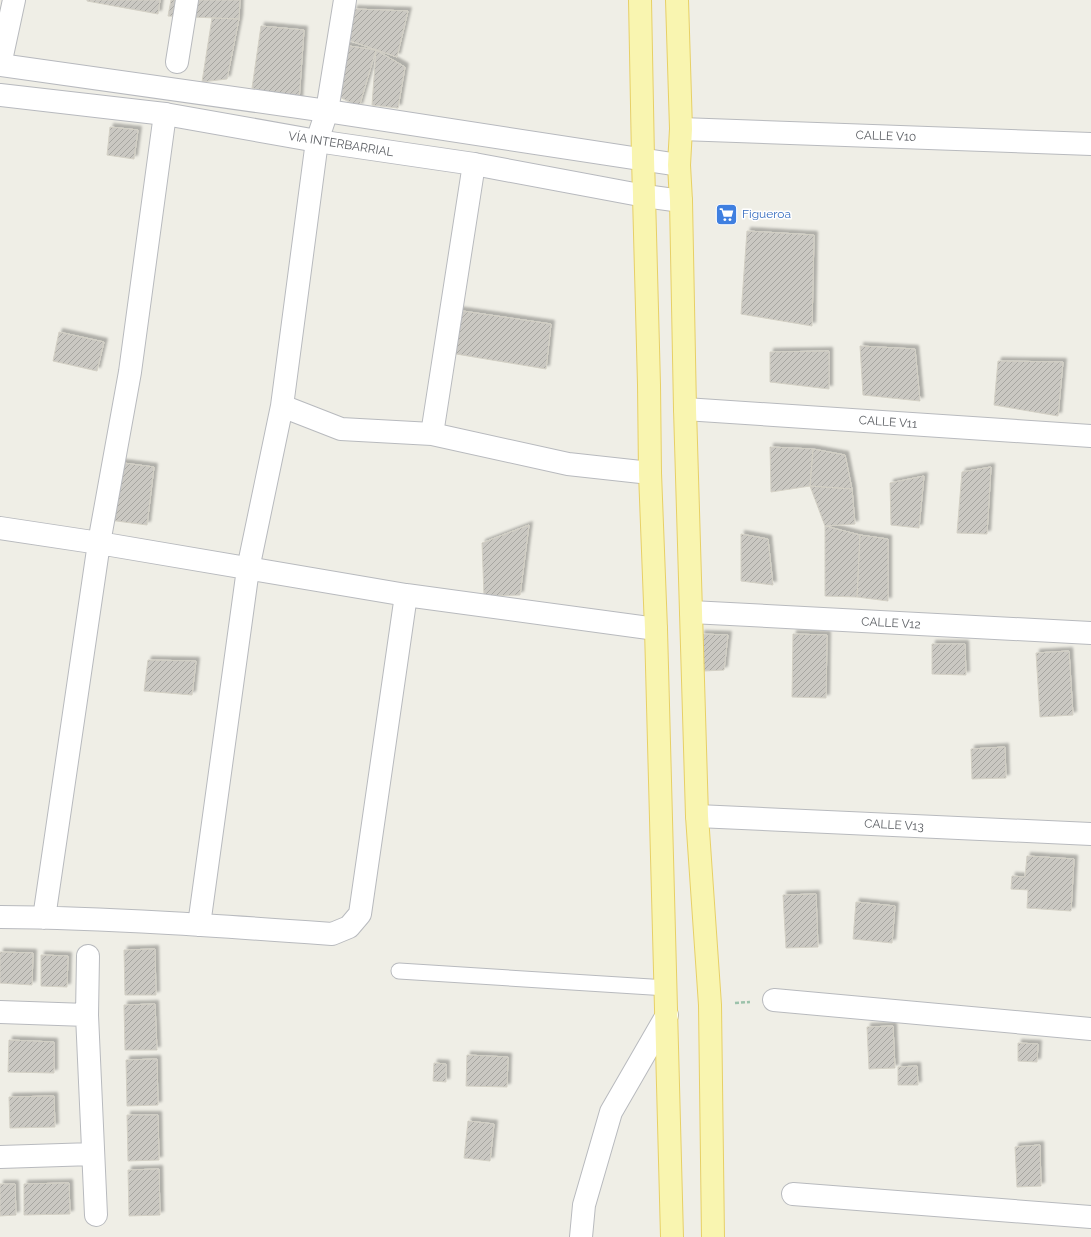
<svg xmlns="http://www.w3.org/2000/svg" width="1091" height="1237" font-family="Raleway,sans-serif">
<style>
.building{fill:url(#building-hatch);stroke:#d3d0c5;filter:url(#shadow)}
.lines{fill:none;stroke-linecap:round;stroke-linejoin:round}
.service-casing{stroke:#b8babe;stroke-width:17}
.minor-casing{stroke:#b8babe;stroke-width:24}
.secondary-casing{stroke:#b7b9be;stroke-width:24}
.primary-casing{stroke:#e7d066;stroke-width:24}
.path{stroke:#9cc2ab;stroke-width:2.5;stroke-dasharray:4 2;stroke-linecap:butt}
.service{stroke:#fff;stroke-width:15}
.minor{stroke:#fff;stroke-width:22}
.secondary{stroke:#fff;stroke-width:22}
.primary{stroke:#f9f5b0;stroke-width:22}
.labels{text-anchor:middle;stroke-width:3;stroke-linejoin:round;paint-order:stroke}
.street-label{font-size:12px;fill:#5d6065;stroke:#fff}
.shop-label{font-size:12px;fill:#366cbe;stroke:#fff;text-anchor:start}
</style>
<defs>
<pattern id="building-hatch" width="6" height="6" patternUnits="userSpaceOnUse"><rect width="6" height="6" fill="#cac8c2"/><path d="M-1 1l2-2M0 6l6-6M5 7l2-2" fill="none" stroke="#a7a6a1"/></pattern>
<filter id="shadow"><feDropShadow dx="3.5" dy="-3.5" stdDeviation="1" flood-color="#0004"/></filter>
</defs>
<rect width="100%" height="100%" fill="#efeee6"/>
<path class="building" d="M87,0h73l-2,14 -71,-13z
M171,0h69l-1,19 -71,-3z
M354,9l54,2 -11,46 -49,-17z
M212,18l27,1 -12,60 -25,3z
M261,26l43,4 -5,71 -47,-13z
M329,43l47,7 -17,57 -35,-18z
M376,50l29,17 -7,41 -26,-3z
M110,127l28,3 -4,29 -27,-4z
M747,231l67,4 -2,91 -71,-12z
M449,309l102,15 -5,45 -102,-17z
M59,332l45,10 -7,29 -44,-10z
M860,346l55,3 5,52 -57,-6z
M829,351v38l-59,-7v-30z
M998,361l65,1 -5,54 -64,-11z
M770,447l43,2 -3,37 -39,6z
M813,449l32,6 7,34 -42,-3z
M108,461l46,6 -7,58 -46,-6z
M991,467l-4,67 -30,-1 5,-61z
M924,476l-5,52 -28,-3 -1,-42z
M810,486l42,3 3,35 -30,2z
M529,525l-9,70 -36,1 -2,-53z
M825,526l35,9 -3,62 -32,-1z
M741,534l27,5 5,46 -32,-4z
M860,535l28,4v62l-31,-4z
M701,634l27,1 -4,35 -20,1z
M793,634l34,1 -1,63 -34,-1z
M932,644h33l1,31 -34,-1z
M1069,651l4,64 -33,2 -4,-64z
M148,660l48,1 -4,34 -48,-4z
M1005,747l1,31 -34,1 -1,-30z
M1027,856l47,3 -3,52 -44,-3 1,-18 -17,-1 1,-13 13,1z
M816,894l2,53 -32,1 -3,-53z
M856,902l39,4 -3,37 -39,-4z
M155,949l1,46h-31l-1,-45z
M0,952l33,1 -1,32 -32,-2z
M41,955l27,1 -1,31 -26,-1z
M155,1004l2,46h-32l-1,-45z
M893,1026l2,42 -26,1 -2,-42z
M9,1040l45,2v31l-46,-1z
M1018,1043l20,1 -1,18 -19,-1z
M467,1055l41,2 -1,30 -41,-1z
M157,1059l1,46 -31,1 -1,-46z
M434,1063l12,1v18l-13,-1z
M917,1066l1,19h-20v-18z
M54,1096l1,31 -45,1 -1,-31z
M127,1115h31l1,45 -31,1z
M468,1121l26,3 -4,37 -26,-3z
M1040,1145l1,41 -24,1 -2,-40z
M159,1169l1,46 -31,1 -1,-46z
M69,1183l1,31 -46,1v-31z
M0,1184h15l1,31 -16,1z"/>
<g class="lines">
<defs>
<path id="service" d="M399,971l268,17"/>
<path id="minor" d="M177,62l10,-62
M0,65l14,-65
M681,129l410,15
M282,406l59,23 91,5 136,30 82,9
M685,409l406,27
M432,434l42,-270
M0,528l99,15 307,52 250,34
M691,612l400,21
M697,816l394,18
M0,917c111,1 221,9 332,17l17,-7 11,-13 46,-319
M44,918l55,-375 31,-171 35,-258
M199,925l49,-356 34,-163 35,-265 10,-30 18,-111
M88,956l-1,59 9,200
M774,1000l317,29
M0,1012l87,3
M0,1157l93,-3
M793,1194l298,23
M581,1237l3,-32 27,-93 56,-97"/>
<path id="secondary" d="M0,65l327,46 352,54
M0,95l165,19 152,27 157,23 171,32 36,5"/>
<path id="primary" d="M640,0l3,158 6,227 1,88 6,156 16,608
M677,0l4,129 -2,36 2,36 4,208 12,407 13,189 3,232"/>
</defs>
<use href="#service" class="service-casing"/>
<use href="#minor" class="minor-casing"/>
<use href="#secondary" class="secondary-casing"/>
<use href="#primary" class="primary-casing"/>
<path class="path" d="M735,1003l15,-1"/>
<use href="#service" class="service"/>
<use href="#minor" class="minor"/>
<use href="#secondary" class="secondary"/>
<use href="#primary" class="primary"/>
</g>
<defs>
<symbol id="supermarket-square" viewBox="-11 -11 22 22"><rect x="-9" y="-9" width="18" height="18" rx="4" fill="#3f7fe0" stroke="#fff"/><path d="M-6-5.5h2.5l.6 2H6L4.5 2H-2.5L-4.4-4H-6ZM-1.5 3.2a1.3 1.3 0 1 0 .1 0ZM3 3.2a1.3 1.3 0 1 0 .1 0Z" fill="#fff"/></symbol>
</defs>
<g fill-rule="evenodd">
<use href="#supermarket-square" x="714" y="202" width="25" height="25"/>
</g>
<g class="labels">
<g class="street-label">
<text transform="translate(886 136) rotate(2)" y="4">CALLE V10</text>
<text transform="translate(341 144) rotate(9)" y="4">VÍA INTERBARRIAL</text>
<text transform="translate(888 422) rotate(4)" y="4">CALLE V11</text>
<text transform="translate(891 623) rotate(3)" y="4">CALLE V12</text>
<text transform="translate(894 825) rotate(3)" y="4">CALLE V13</text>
</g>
<g class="shop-label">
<text x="742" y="218">Figueroa</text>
</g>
</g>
</svg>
